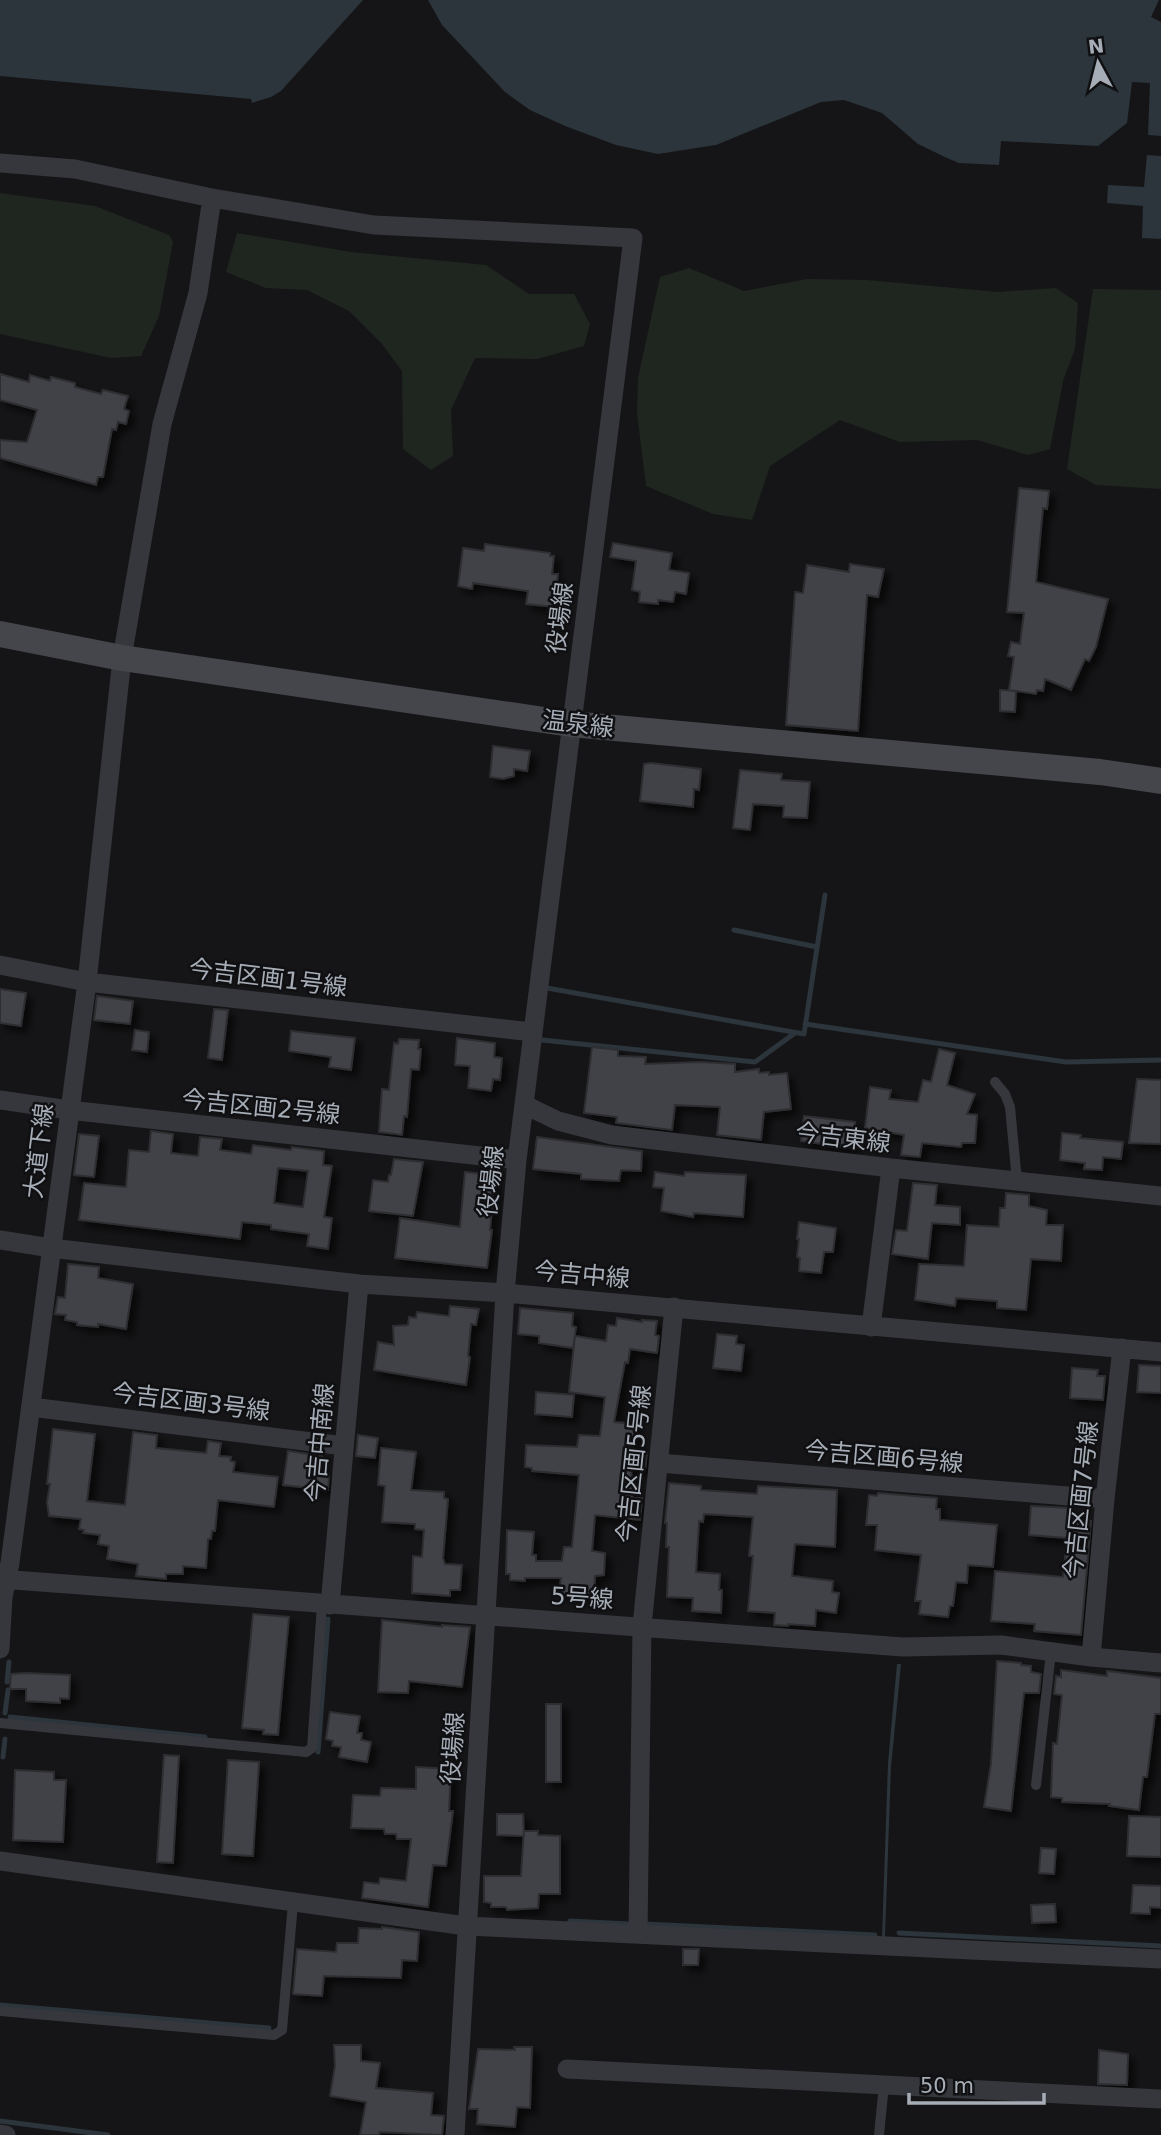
<svg xmlns="http://www.w3.org/2000/svg" width="1161" height="2135" font-family="'DejaVu Sans','Noto Sans JP',sans-serif">
<style>
.green{fill:#1f261f}
.water{fill:#2b353b}
.lines{fill:none;stroke-linecap:round;stroke-linejoin:round}
.stream{stroke:#2b353b;stroke-width:5}
.building{fill:#414347;stroke:#2f2f33;stroke-width:2;fill-rule:evenodd;filter:url(#shadow)}
.lane{stroke:#36373c;stroke-width:10}
.street{stroke:#36373c;stroke-width:19}
.secondary{stroke:#44464c;stroke-width:26}
.labels{text-anchor:middle;stroke-width:5;stroke-linejoin:round;paint-order:stroke}
.street-label{font-size:24px;fill:#a6adb7;stroke:#101012}
</style>
<defs>
<filter id="shadow"><feDropShadow dx="6" dy="6" stdDeviation="3.5" flood-color="#0009"/></filter>
</defs>
<rect width="100%" height="100%" fill="#151517"/>
<path class="green" d="M0,193l95,13 74,29 4,7 -14,74 -18,40 -30,2 -111,-24z
M237,233l114,19 135,13 43,29h45l16,30 -6,22 -47,13 -62,-1 -24,52 2,46 -22,14 -28,-21 -1,-78 -20,-27 -33,-33 -42,-21 -41,-2 -40,-16z
M689,268l55,23 63,-12 60,1 131,12 58,-4 22,15 -3,46 -12,32 -13,68 -22,6 -51,-15 -77,2 -60,-22 -70,46 -18,54 -39,-6 -67,-28 -9,-73 1,-35 22,-101z
M1093,289l68,1v199l-65,-4 -29,-16z"/>
<path class="water" d="M0,0h363l-82,91 -10,6 -19,6 -1,-4 -251,-23z
M428,0h731l-8,17 10,5v114l-13,-1 2,-52 -18,-1 -5,41 -29,23 -97,-5 -2,24 -40,-2 -12,-5 -29,-14 -36,-31 -38,-13 -23,2 -105,43 -58,9 -42,-9 -51,-19 -35,-16 -25,-18 -63,-67z
M1147,155l14,1v83l-19,-1 1,-32 -36,-3 1,-18 36,2z
M897,1664h4l-10,103 -6,170h-3l6,-174z"/>
<g class="lines">
<path class="stream" d="M734,930l83,17
M547,988l257,46 21,-139
M805,1024l261,38 95,-2
M542,1040l213,22 40,-29
M7,1682l2,-20
M5,1713l3,-23
M10,1717l195,20
M318,1752l10,-133
M3,1757l2,-18
M570,1921l59,3
M645,1924l230,11
M899,1933l262,13
M0,2005l269,23
M0,2121l108,14"/>
</g>
<path class="building" d="M0,374l29,8 1,-7 20,6 1,-4 24,6v4l26,7 2,-4 25,6 -4,13 5,2 -3,13 -8,-2 -2,8 -4,-1 -9,48h-5l-2,8 -96,-27v-18l27,2 10,-32 -37,-10z
M1019,488l30,3 -2,18 -4,-1 -7,74 72,17 -12,48 -7,14 -4,-2 -14,31 -26,-11 -2,12 -6,-1 -1,4 -27,-4 5,-33 -6,-1 3,-14 9,2 4,-31 -17,-1z
M613,543l59,10 -3,17 20,3 -3,21 -11,-2 -2,10 -15,-2v4l-19,-2 1,-10 -8,-2 4,-29 -26,-4z
M485,544l65,9v3h4l-2,18h6l-4,33 -28,-3 2,-13 -55,-8 -1,6 -14,-3 5,-38 21,3z
M850,564l34,5 -6,28 -11,-2 -9,136 -72,-6 9,-133 8,1 4,-28 42,7z
M1000,690l16,1 -1,21 -15,-1z
M493,746l37,5 -3,20 -13,-2v7l-11,3 -13,-2z
M651,763l50,6 -2,21 -5,-1 -1,18 -53,-6 4,-37z
M740,770l42,4 -1,6 29,2 -3,36 -24,-1 1,-11 -31,-2 -3,26 -17,-2z
M0,989l26,4 -5,33 -21,-3z
M97,996l36,5 -3,23 -36,-4z
M214,1009l14,1 -6,50 -14,-2z
M135,1030l14,2 -2,20 -15,-2z
M291,1031l64,7 -4,32 -22,-3 2,-10 -42,-6z
M457,1038l38,5 -1,14 8,1 -2,22 -7,-1 -2,12 -23,-3 2,-22 -15,-1z
M399,1039l20,1 -1,9h3l-2,21 -8,-1 -4,48 -3,-1 -2,19 -23,-3 3,-43 7,1 5,-47 4,1z
M592,1047l26,3v6l28,1 -1,7 55,-2 35,2v8l24,-3v4l10,-1v3l18,-2 4,36 -27,3 -3,28 -44,-5 3,-28 -45,-2 -3,25 -56,-7 1,-6 -33,-4z
M939,1049l16,4 -8,32 28,9 -8,20 10,1 -2,28h-13l-1,4 -39,-4 -2,14 -19,-2 3,-20 -39,-7 5,-41 21,3 -2,9 29,3 5,-22 8,2z
M1137,1079l24,1v64l-32,-1z
M804,1116l51,6 -3,26 -51,-7z
M151,1131l22,3 -2,19 27,3 2,-19 22,2 -2,11 31,4 2,-9 38,5 1,-3 32,4 -1,14 9,1 -8,51 8,1 -4,31 -21,-3 2,-12 -38,-5v-4l-29,-3 -2,17 -161,-19 5,-37 42,4 3,-37 20,2zM278,1168l30,3 -5,36 -29,-4z
M1062,1133l19,2 -1,3 43,4 -2,17 -18,-2 -1,13 -18,-1 1,-6 -25,-3z
M79,1134l20,2 -5,41 -20,-2z
M537,1137l105,14 -1,20 -20,-1 -2,11 -38,-2v-5l-48,-5z
M394,1159l29,3 -10,54 -44,-5 4,-31 15,2 1,-7h2z
M465,1172l27,3 -1,10h3l-4,45h2l-5,38 -92,-10 5,-40 60,9z
M655,1172l29,4 1,-4 61,3 -3,42 -49,-4 -1,4 -32,-6 3,-23 -11,-1z
M913,1183l24,2 -2,20 25,2v18l-28,-2 -4,36 -36,-5 4,-24 11,1z
M1006,1193l23,2v11l18,4 -1,15h17l-2,36 -30,-2 -5,51 -29,-2v-7l-41,-3 -1,8 -40,-6 4,-36 45,2 3,-41 32,2 1,-19h5z
M799,1222l37,6 -3,24h-9l-3,21 -22,-2 1,-13 -3,-1 2,-18h-2z
M68,1264l31,3 -1,11 35,6 -7,45 -28,-5v3l-21,-2v-3l-12,-2 1,-5 -11,-1 3,-17 7,1z
M450,1306l29,3 -3,16 -5,-1 -3,32 2,1 -4,28 -92,-15 4,-28 16,3 -1,-19 15,-1 1,-8 7,1 1,-6 32,4z
M520,1308l53,5 -1,13 4,1 -3,21 -34,-5v-7l-21,-2z
M617,1318l25,4v-2l15,1 -2,14 4,1 -2,17 -27,-4 -2,14 -3,-1 -11,60 21,2 -3,25 15,2 -2,19 -14,-1 2,29h9l-2,22 -45,-5 -3,36 13,2 -1,22 -9,1 -1,20 -35,-3 2,-15h-36v3l-15,-1v-6h-4l1,-44 27,2 -2,23h4v6h26l2,-14h8l7,-72 -47,-4v-3l-7,-1 1,-22 51,2 2,-12 21,1 5,-39 -36,-5 6,-56 31,5 2,-16 8,1z
M717,1334l20,2 -1,8 8,1 -3,26 -28,-3z
M1139,1365l22,1v27l-24,-1z
M1072,1368l26,2 -1,6h8l-2,24 -33,-2z
M536,1392l38,3 -2,22 -37,-3z
M53,1429l42,5 -8,67 38,4 8,-73 24,3 -1,13 50,5 2,-12 13,2 -2,13 12,1 -1,4 5,1 -2,10 45,5 -4,30 -56,-7 -3,31h-3l-1,8h-3l-2,29 -23,-2v8h-17v5l-30,-3 2,-12 -31,-5 2,-13 -11,-2 2,-9 -17,-2 1,-3 -5,-1 2,-10 -32,-3 -2,-14 3,-18h-3z
M358,1435l20,3 -3,20 -19,-2z
M381,1448l35,4 -5,38 33,2v6l4,1 -5,59 2,6 17,1 -2,25h-10v6l-38,-3 1,-37 9,1 2,-27 -9,-1v-5l-33,-2 3,-36 -7,-1z
M288,1451l34,5 -2,18 9,1 -1,15 -45,-5z
M669,1483l32,3v4l56,4 1,-8 79,4 -2,57 -40,-3 -3,32 41,5 -1,11 7,1 -3,20 -20,-3 -1,16 -27,-2v2l-14,-1 1,-12 -27,-2 5,-55h-4l4,-39 -49,-3 -1,8 -4,-1 -3,51 24,2 -1,16h3l-1,23 -29,-2 1,-13 -26,-1 2,-50h-3l1,-24h-2z
M878,1493l59,5 -1,11h4v11l57,5 -4,42 -25,-2 -1,18 -11,-1 -3,24h-3l-2,11 -29,-3 2,-13h-6l6,-46 -46,-5 2,-25h-11l3,-30 8,1z
M1031,1506l38,2 -1,7h5l-1,5 19,1 -10,114 -47,-4 1,-7 -44,-3 4,-50 68,6 4,-39 -38,-3z
M253,1614l36,3 -11,118 -15,-1 1,-4 -22,-2z
M382,1620l60,7v-2l28,2 -8,60 -53,-6 -1,12 -30,-1z
M997,1661l24,2v2l10,1v6l10,2 -2,19h-15l-13,118 -27,-4 7,-43z
M1061,1670l46,6v-5l54,7v36h-6l-8,63h-4l-4,33 -30,-4 1,-2 -48,-2v-4l-11,-1 2,-54 4,1 5,-49 -8,-1 2,-18 5,1z
M26,1673l44,2 -1,24 -9,-1v5l-34,-2v-12h-16l1,-15z
M546,1704h15v78h-15z
M330,1712l30,4 -3,17h5l-1,7 10,2 -4,20 -28,-5 2,-10 -9,-1 1,-5 -7,-2z
M164,1755l15,1 -6,107 -16,-1z
M228,1760l31,2 -6,94 -31,-2z
M416,1767l35,2 -2,42h4l-7,55 -13,-1 -5,42 -66,-9 2,-16 15,2 1,-6 26,3 5,-42h-14l-1,-5h-11l-1,-5 -33,-1 2,-33 27,1 1,-8 35,1z
M15,1770l39,2v8h12l-3,62 -50,-2z
M497,1814h26l1,22 -27,-1z
M1129,1816l32,1v40l-34,-1z
M524,1831h14v4l22,1v58h-21l-1,14 -31,2 -1,-3h-15v-4l-7,-1v-26h37z
M1041,1848l15,1 -2,25 -15,-1z
M1133,1885l28,1v22l-11,-1v7l-19,-1z
M1055,1904l1,18 -24,1 -1,-18z
M382,1927l37,5 -2,29 -15,-1 -1,18 -77,-2 -2,20 -29,-2 4,-45 39,3 1,-9h21l1,-15 23,1z
M683,1949h16l-1,16h-15z
M334,2045h27v16l19,2 -4,25 57,5 -2,22 13,1 -2,19 -62,-3 -1,3h-19l6,-33 -36,-6 5,-30z
M514,2047h18l-2,61 -13,-1 -2,20 -38,-3 1,-15h-9l9,-60 37,1z
M1099,2050l29,4 -1,31 -29,-1z"/>
<g class="lines">
<path class="lane" d="M995,1082l10,12 5,13 7,74
M0,1723l306,29 6,-4 10,-143
M1036,1785l15,-133
M0,2011l274,24 8,-5 11,-127
M879,2135l5,-51"/>
<path class="street" d="M0,163l75,6 137,29 162,27 259,13 -116,922 -12,133 -50,842
M0,965l87,17 445,50
M0,1100l69,10 448,50
M525,1105l33,16 54,14 279,33 270,28
M0,1240l51,8 308,36 146,9 656,59
M871,1327l20,-159
M31,1407l313,39
M659,1463l446,36
M0,1579l903,68 98,-2 90,12 70,6
M330,1605l29,-321
M0,1649l3,-52 7,-34 77,-581 35,-324 40,-234 36,-131 14,-95
M1091,1657l14,-158 17,-151
M0,1861l466,65 695,33
M638,1934l4,-308 32,-319
M567,2069l594,30
M0,2134l6,1"/>
<path class="secondary" d="M0,634l122,24 449,66 529,48 61,9"/>
</g>
<g class="labels">
<g class="street-label">
<text transform="translate(560 618) rotate(-83)" y="8">役場線</text>
<text transform="translate(578 724) rotate(7)" y="8">温泉線</text>
<text transform="translate(268 978) rotate(7)" y="8">今吉区画1号線</text>
<text transform="translate(261 1107) rotate(6)" y="8">今吉区画2号線</text>
<text transform="translate(843 1138) rotate(7)" y="8">今吉東線</text>
<text transform="translate(39 1151) rotate(-83)" y="8">大道下線</text>
<text transform="translate(491 1181) rotate(-84)" y="8">役場線</text>
<text transform="translate(582 1275) rotate(5)" y="8">今吉中線</text>
<text transform="translate(191 1402) rotate(7)" y="8">今吉区画3号線</text>
<text transform="translate(320 1443) rotate(-85)" y="8">今吉中南線</text>
<text transform="translate(884 1457) rotate(5)" y="8">今吉区画6号線</text>
<text transform="translate(634 1464) rotate(-84)" y="8">今吉区画5号線</text>
<text transform="translate(1081 1500) rotate(-84)" y="8">今吉区画7号線</text>
<text transform="translate(582 1598) rotate(4)" y="8">5号線</text>
<text transform="translate(453 1748) rotate(-86)" y="8">役場線</text>
</g>
</g>
<g transform="translate(1098 63) rotate(353)" stroke="#101012" stroke-width="5" paint-order="stroke">
<path d="M0-5L12 26L0 18L-12 26Z" fill="#a6adb7"/>
<text y="-10" font-size="19" font-weight="bold" text-anchor="middle" fill="#a6adb7">N</text>
</g>
<path d="M909 2093v10h135v-10" fill="none" stroke="#a6adb7" stroke-width="3.5"/>
<text x="920" y="2093" font-size="21" fill="#a6adb7" stroke="#101012" stroke-width="5" paint-order="stroke">50 m</text>
</svg>
